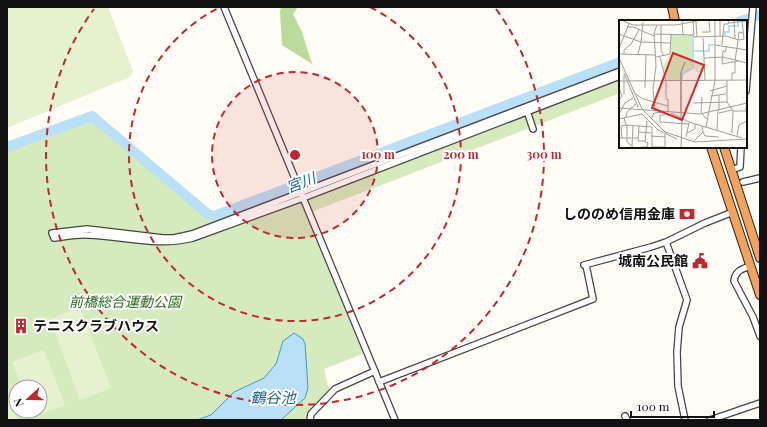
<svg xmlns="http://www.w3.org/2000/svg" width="767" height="427" font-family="'Playfair Display','Noto Sans JP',serif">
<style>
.green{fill:#d5ebbd;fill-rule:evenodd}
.forest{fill:#b9dc9c}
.pitch{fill:#e6f2cf}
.water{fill:#b9e0f7;stroke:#3f96cf}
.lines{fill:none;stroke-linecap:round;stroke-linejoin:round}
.river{stroke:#b9e0f7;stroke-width:10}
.minor-casing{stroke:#444;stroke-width:8}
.highway-casing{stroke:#222;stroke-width:10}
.minor{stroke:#fff;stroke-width:5.5}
.highway{stroke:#f5a25d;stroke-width:8}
.ring{fill:none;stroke:#c4262e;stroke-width:2;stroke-dasharray:7 5}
.labels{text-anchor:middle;stroke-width:4;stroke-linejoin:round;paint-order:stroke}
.poi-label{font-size:14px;font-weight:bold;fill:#111;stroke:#fff;text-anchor:end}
.park-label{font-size:14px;font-style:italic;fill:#2f6b1f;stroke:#fff}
.water-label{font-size:15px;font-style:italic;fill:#1768a6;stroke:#fff}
.inset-river{fill:none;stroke:#b9e0f7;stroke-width:2}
.inset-road{fill:none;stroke:#a09f9a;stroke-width:1}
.view{fill:#d62828;fill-opacity:0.15;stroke:#d62828;stroke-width:2}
.inset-edge{fill:none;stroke:#111;stroke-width:2}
.centre{fill:#c4262e;stroke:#fff;stroke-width:2}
.ring-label{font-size:12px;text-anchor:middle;font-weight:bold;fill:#c4262e;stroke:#fff;stroke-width:4;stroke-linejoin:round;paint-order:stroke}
</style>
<rect width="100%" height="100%" fill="#fffdf5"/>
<path class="green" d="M620,65v28l-314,121 57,140 -39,15 4,17 3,3 -21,24 -2,7h-301v-269l84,-33 121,103 84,-33zM16,387h24v24h-24z"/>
<path class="forest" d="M281,7h17l-5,7 9,18 10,32 -30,-19 -2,-33z"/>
<path class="pitch" d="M7,7h101l25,64 -3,6 -123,51z
M80,307l31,81 -31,12 -30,-81z
M44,350l21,55 -32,12 -2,-6h9v-24h-18l-10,-25z
M7,393l10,27h-10z"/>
<path class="water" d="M294,333l9,6 2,5 3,44 -3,10 -24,22h-84l14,-5 23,-23 30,-14 12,-14 7,-23z"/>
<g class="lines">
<path class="river" d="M740,21l20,-6
M7,147l85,-31 117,99 5,1 406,-154"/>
<defs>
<path id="minor" d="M224,7l171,413
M620,71l-428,163 -18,4h-11l-76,-9 -35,4 2,5c11,-1 22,-4 34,-3 35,1 70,12 105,3l110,-40 317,-122
M746,91l7,-84
M526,108l7,21
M731,170l9,-3 1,-20
M743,182l17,-4
M666,242l21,58 -8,27 -2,25 1,34 7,34
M584,265l67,-18 15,-5 39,-19 28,-11
M750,266c-8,3 -15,5 -16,15l19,36 7,19
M379,382l214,-83 -7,-34
M625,416l2,4
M310,420l1,-6 24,-25 40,-18
M710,420l50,-17"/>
<path id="highway" d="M672,7l3,14
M711,147l49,148
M724,147l36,111"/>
</defs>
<use href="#minor" class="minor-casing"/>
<use href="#highway" class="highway-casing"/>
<use href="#minor" class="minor"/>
<use href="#highway" class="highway"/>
</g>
<circle cx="295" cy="155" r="83" fill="#c4262e" fill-opacity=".12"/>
<g class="ring">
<circle cx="295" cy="155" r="83"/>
<path d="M370 7A166 166 0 1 1 220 7"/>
<path d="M496 9A249 249 0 1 1 94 9"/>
</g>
<defs>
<symbol id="bank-bare" viewBox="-9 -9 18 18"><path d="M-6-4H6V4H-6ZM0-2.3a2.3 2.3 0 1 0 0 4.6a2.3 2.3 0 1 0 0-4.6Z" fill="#c4262e" stroke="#fff" stroke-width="2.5" paint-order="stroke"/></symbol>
<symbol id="civic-bare" viewBox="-9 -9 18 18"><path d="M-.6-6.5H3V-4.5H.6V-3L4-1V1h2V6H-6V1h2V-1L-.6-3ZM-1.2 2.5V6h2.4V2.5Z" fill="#c4262e" stroke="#fff" stroke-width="2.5" paint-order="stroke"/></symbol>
<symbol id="building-bare" viewBox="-9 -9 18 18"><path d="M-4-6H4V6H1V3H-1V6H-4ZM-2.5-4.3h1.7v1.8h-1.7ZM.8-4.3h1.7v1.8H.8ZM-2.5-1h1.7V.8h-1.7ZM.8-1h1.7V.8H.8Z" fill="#c4262e" stroke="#fff" stroke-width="2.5" paint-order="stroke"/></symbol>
</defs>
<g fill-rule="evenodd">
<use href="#bank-bare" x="676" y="203" width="22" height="22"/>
<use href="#civic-bare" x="689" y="250" width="22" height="22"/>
<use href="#building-bare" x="10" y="315" width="22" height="22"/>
</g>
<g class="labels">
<g class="poi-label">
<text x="675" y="219">しののめ信用金庫</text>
<text x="688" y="266">城南公民館</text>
<text x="33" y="331" text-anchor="start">テニスクラブハウス</text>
</g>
<g class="park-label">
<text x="125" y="307">前橋総合運動公園</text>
</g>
<g class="water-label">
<text transform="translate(301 183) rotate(-21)" y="5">宮川</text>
<text x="273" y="403">鶴谷池</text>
</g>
</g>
<g transform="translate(619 20)">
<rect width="128" height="128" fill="#fffdf5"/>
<path d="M52,15h22v33l-11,6v38h-2v-31h-12l-5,-14 7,-13z" fill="#d5ebbd"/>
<path d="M74.5 47a5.5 5.5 0 1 1 11 0a5.5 5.5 0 1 1-11 0Z" fill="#e6f2cf"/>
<path class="inset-river" d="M106,15v-3h4v-6h9v-6M74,31h16v-6h5M63,61v-7l11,-6v-32"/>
<path class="inset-road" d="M2,0l12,5h43l26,-5M63,0l1,15M74,0l1,17 32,-1 13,4 5,-1 -2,-19M115,1l1,17M77,2l1,15M110,3l18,-2M42,5v26l3,5M8,7h6l21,9M83,12h8l-1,-12M0,14l22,8 29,1M35,14l39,1M101,16v-16M84,18l2,42M22,22l2,-20M96,25l32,5M103,25l2,-21h4l1,-4M108,26l-2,6 -2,-1 -1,13 16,-3M0,28l10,-24M118,29l2,-17 4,1M0,34l37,1M5,34v-4l7,-6 8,-14M19,34l3,-12M37,37l14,-3 1,-19M41,37l6,24M0,38l23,51 23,23 30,10 52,-3M85,38l19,-1 24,6M116,40l2,-12M5,53l14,34M108,60v22l6,9 -1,22M113,60v-7h3v-11M0,61l128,-1M47,61v18l2,1M0,68l3,8 -3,4M26,68l1,-33M91,71l17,-5M17,74l7,5 25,7M5,75v-20M92,76l15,-2M83,77l-1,16 7,7M74,83l34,-1M0,88l81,6 47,-11M36,90l-2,-21 3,-23 -2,-33 3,-8M100,90v-15M114,91h14M127,91l1,-18M49,92v-13M52,93l18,9 53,16M100,93l13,-3M0,94l6,-11 8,-5M46,95h-5v7l29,2M5,98l2,7 26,2M7,98l1,-6 9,-8M33,98l2,-5 10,-1M62,98v-46l4,-10 -4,10v41M0,99l23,-5 16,16 19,9M8,105v17l7,6M20,106l-1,15h7M33,107v21M87,107l9,-47v-60M98,110l1,-20M19,112l13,1M84,112l2,4 14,1M68,113l8,-4v-5M32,116l14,1M118,116l2,-11 8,-4M67,117l3,-14M1,118h18M3,118l-1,-12 5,-1M75,121l9,-9 -1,-6M13,126l1,-20M23,127h5l1,-4 -3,-1 2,-21M33,127h13M46,128v-14M62,128l1,-29"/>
<path class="view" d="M54,33l31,12 -22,55 -30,-12z"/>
<rect width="128" height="128" class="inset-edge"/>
</g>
<circle cx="295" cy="155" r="6" class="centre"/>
<g class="ring-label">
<text x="378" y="159">100 m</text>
<text x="461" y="159">200 m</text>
<text x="544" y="159">300 m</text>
</g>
<rect width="767" height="427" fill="none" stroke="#111111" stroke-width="16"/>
<g transform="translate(28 399) rotate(249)"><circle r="19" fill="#ffffff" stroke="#a0a0a0"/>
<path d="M0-3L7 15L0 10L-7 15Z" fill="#c4262e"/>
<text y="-6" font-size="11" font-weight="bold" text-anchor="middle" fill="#111111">N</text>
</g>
<path d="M631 411v6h83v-6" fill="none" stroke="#111111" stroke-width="2"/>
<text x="637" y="411" font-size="12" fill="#111111" stroke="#ffffff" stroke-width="3" paint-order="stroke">100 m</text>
</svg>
